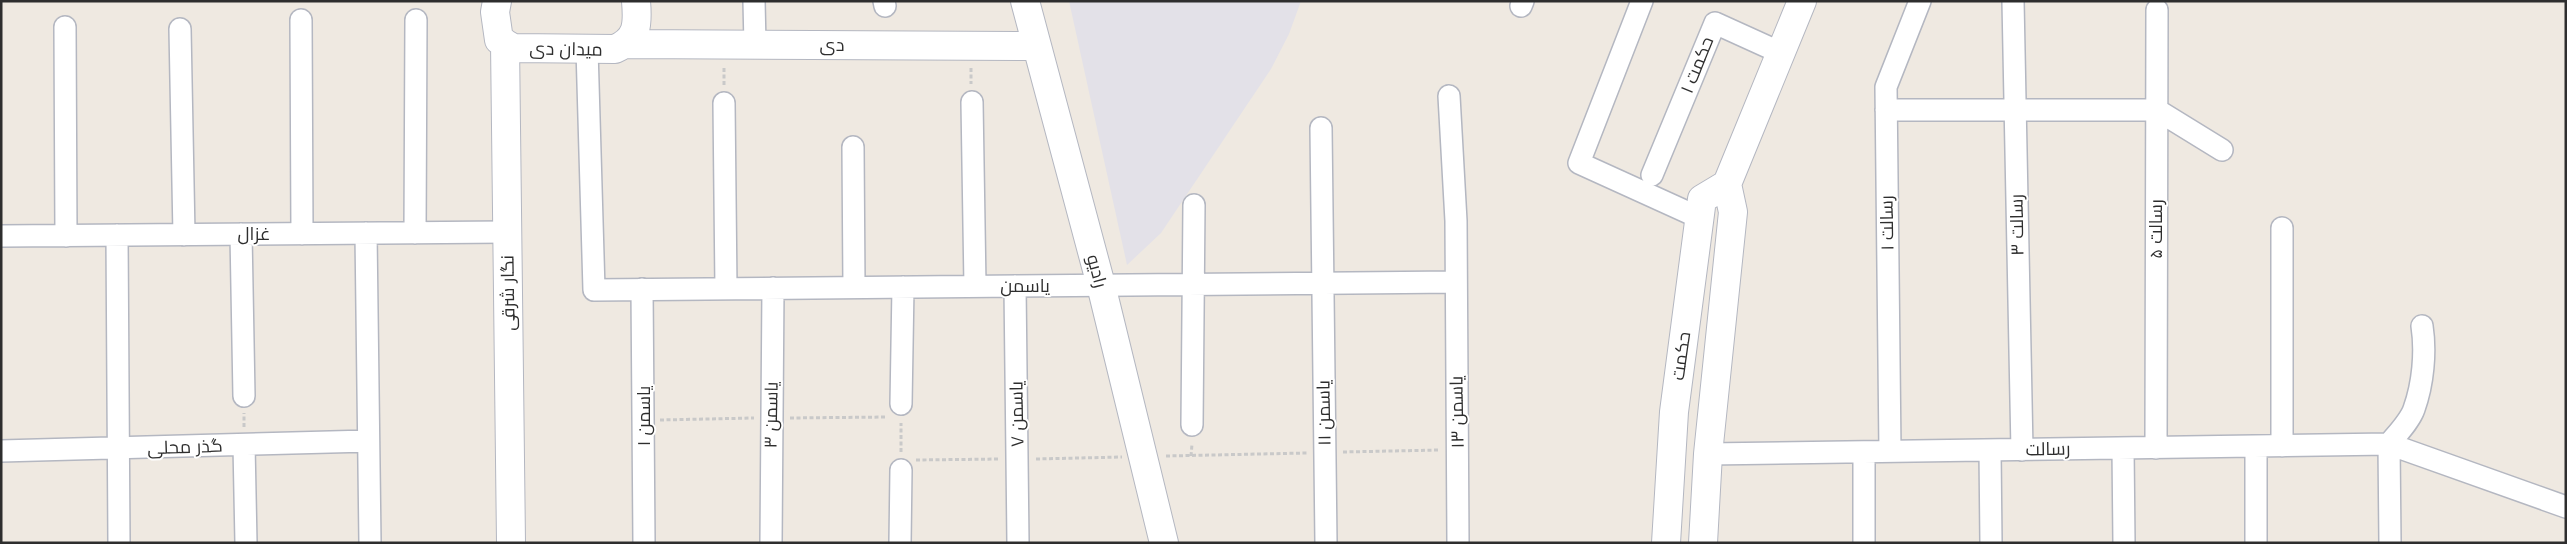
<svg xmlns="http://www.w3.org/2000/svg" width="2567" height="544" font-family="Inter,Cairo,sans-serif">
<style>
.industrial{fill:#e3e1e8}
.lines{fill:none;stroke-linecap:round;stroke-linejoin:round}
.minor-casing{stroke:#b4b7c1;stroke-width:24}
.tertiary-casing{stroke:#b4b7c1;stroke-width:30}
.path{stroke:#c9c9c9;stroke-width:3;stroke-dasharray:4 2.5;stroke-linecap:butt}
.minor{stroke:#fff;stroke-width:21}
.tertiary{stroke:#fff;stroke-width:28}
.labels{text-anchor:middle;stroke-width:4;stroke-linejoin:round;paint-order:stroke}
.street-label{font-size:18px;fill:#2e2e2e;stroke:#fff}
</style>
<rect width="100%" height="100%" fill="#efe9e1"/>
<path class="industrial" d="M1069,1h232l-12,33 -18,35 -110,164 -34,32z"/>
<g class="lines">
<defs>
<path id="minor" d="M754,1l1,44
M884,1l1,5
M1642,1l-63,162 121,55
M2013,1l9,449
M1521,6l2,-5
M301,20l1,214
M65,27l1,209
M180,29l4,206
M587,49l7,241 862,-8
M1449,96l7,125 2,322
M972,102l3,184
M724,103l2,186
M1886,110h271l65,40
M1321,128l5,415
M853,147l1,140
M1652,175l63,-152 66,30
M2282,228v218
M366,233l4,310
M415,233l1,-213
M241,234l3,162
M117,235l2,308
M1,236l506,-4
M1015,286l3,257
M642,289l2,254
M901,404l2,-117
M1192,425l2,-220
M2389,444c8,-10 21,-23 25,-35 9,-25 12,-57 8,-83
M2389,444l1,99
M244,445l2,98
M2256,446v97
M2123,448l1,95
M2156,448l1,-438
M1990,450l1,93
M1,451l367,-10
M1890,451l-4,-364 34,-86
M1864,452v91
M1708,454l681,-10 177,63
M771,543l2,-255
M900,543l1,-73"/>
<path id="tertiary" d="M497,1l-2,11 4,28 14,8 102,1c23,-10 23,-25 21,-48
M1025,1l76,284 63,258
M505,43l6,500
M628,44l408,2
M1666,543l8,-131 28,-213 25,-15
M1703,543l5,-89 25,-242 -6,-28 75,-183"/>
</defs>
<use href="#minor" class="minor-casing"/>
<use href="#tertiary" class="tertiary-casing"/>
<path class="path" d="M971,68v16
M724,85v-19
M790,418l97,-1
M660,420l94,-2
M244,427v-14
M901,452v-29
M1343,452l97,-2
M1166,456l141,-3
M1191,456l1,-12
M1036,459l86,-2
M916,460l84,-1"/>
<use href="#minor" class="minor"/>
<use href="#tertiary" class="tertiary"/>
</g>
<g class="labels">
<g class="street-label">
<text x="832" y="51">دی</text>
<text transform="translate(566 49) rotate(1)" y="6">میدان دی</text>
<text transform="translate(1697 65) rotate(-68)" y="6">حکمت ۱</text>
<text transform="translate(1887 223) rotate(-91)" y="6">رسالت ۱</text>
<text transform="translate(2017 225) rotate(-91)" y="6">رسالت ۳</text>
<text transform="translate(2156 229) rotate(-90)" y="6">رسالت ۵</text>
<text x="254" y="240">غزال</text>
<text transform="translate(1097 271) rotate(75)" y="6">رادیو</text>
<text x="1025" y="292">یاسمن</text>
<text transform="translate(508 293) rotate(-91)" y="6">نگار شرقی</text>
<text transform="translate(1681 356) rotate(-82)" y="6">حکمت</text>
<text transform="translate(1457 412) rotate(-91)" y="6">یاسمن ۱۳</text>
<text transform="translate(1324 413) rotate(-91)" y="6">یاسمن ۱۱</text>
<text transform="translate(1017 414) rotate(-91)" y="6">یاسمن ۷</text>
<text transform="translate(771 415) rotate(-89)" y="6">یاسمن ۳</text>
<text transform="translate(644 416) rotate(-90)" y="6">یاسمن ۱</text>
<text transform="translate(185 447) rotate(-2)" y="6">گذر محلی</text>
<text transform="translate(2048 449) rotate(-1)" y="6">رسالت</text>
</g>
</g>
<rect width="2567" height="544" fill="none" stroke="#2e2e2e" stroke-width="5"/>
</svg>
